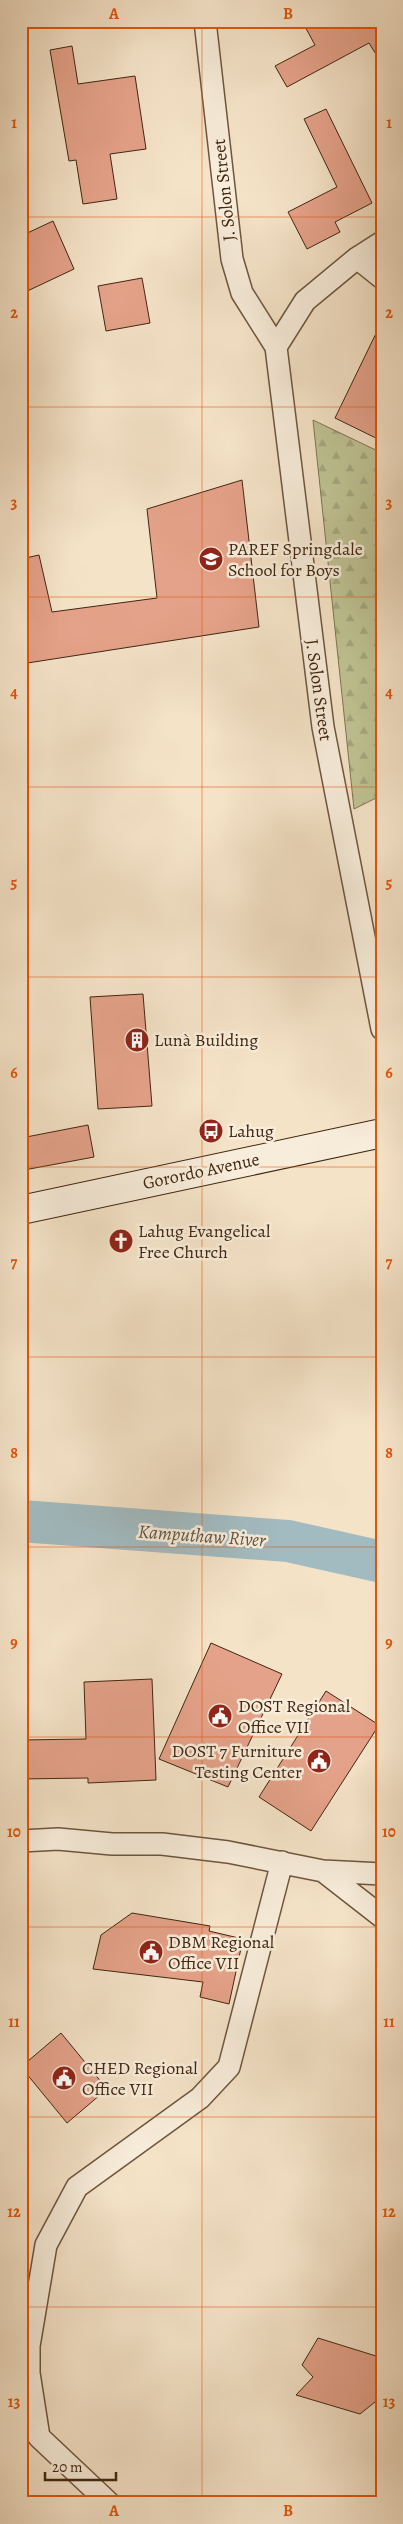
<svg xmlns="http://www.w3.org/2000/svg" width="403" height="2524" font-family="Alegreya,serif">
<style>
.forest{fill:url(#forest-firs);stroke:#807452}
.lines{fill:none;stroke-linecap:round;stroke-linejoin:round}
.river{stroke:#a2bbc1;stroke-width:42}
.building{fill:#e5a28a;stroke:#402610}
.street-casing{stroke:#6d553e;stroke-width:24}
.secondary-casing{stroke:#402610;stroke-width:30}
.street{stroke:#f8eddb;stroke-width:21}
.secondary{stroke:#f8eddb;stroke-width:28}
.grid{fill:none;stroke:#e0560c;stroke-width:1;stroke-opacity:0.55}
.labels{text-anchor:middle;stroke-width:5;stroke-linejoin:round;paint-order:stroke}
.street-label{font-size:18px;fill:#402610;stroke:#f8eddb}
.poi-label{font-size:18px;fill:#402610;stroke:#f8eddb;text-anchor:start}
.water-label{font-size:19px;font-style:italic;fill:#5d5345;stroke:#f8eddb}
.neatline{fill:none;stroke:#e0560c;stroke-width:2}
.grid-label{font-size:16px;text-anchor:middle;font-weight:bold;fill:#e0560c}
</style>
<defs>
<pattern id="forest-firs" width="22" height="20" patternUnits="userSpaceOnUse" patternTransform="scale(1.25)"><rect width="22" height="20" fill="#bfc394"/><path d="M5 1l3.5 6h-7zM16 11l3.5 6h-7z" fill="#a5a77f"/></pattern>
</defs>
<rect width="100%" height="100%" fill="#f5e3c8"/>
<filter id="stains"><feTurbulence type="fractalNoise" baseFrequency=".004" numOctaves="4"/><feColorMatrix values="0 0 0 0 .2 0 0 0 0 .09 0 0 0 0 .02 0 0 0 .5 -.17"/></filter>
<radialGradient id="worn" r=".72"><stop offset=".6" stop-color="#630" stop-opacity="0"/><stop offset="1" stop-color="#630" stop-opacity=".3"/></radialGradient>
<path class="forest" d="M313,420l69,33v342l-28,14z"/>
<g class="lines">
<path class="river" d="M21,1521l267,20 94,21"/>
</g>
<path class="building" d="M302,21h80v43l-13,-21 -82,44 -12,-21 40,-21z
M72,46l6,38 57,-8 11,73 -36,5 7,45 -34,5 -7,-44 -7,1 -19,-111z
M326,109l46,94 -37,19 5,10 -33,17 -19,-37 49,-25 -33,-68z
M53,221l21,48 -53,25v-58z
M142,278l8,45 -44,8 -8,-45z
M382,321v120l-47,-23z
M242,480l17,147 -238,37v-105l18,-4 13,57 105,-14 -10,-89z
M143,994l9,112 -54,3 -8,-112z
M88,1125l6,32 -70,13 -3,-32z
M211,1643l71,31 -54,113 -69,-28z
M152,1679l4,101 -68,3v-5l-67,1v-39l65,-1 -2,-57z
M326,1691l53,34 -68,106 -52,-34z
M132,1913l78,13 -1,5 34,8 -14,65 -29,-7 3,-15 -110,-13 8,-34z
M61,2033l46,56 -40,34 -46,-56z
M318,2338l58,18 4,42 -20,16 -64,-19 17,-18 -11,-12z"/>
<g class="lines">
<defs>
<path id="street" d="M205,21l27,238 10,34 34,54 47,380 59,302
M357,258l25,20
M276,347l29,-46 52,-43 25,-16
M21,1841l37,-2 54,5h50l66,8 95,19 59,3
M323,1871l59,46
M31,2426l8,11 70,66
M39,2437l-10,-64v-27l17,-101 31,-58 123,-89 29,-31 53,-205"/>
<path id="secondary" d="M21,1210l361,-77"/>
</defs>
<use href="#street" class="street-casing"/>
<use href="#secondary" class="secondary-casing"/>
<use href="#street" class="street"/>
<use href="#secondary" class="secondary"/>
</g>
<path class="grid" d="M202,21v2482M21,217h361M21,407h361M21,597h361M21,787h361M21,977h361M21,1167h361M21,1357h361M21,1547h361M21,1737h361M21,1927h361M21,2117h361M21,2307h361"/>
<defs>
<symbol id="school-disc" viewBox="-11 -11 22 22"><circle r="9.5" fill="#8f2418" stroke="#f8eddb"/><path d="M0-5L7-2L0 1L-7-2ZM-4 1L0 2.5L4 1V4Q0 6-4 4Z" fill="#fff"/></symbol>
<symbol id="building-disc" viewBox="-11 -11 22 22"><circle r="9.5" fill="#8f2418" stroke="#f8eddb"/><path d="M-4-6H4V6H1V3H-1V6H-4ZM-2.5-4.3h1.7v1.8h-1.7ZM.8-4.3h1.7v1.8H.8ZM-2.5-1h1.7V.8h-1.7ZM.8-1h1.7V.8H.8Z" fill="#fff"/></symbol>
<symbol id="bus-disc" viewBox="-11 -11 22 22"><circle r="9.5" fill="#8f2418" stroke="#f8eddb"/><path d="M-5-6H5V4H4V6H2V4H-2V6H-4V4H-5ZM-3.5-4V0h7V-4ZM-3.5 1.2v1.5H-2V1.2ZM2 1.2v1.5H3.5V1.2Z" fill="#fff"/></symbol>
<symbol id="church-disc" viewBox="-11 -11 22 22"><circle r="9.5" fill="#8f2418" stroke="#f8eddb"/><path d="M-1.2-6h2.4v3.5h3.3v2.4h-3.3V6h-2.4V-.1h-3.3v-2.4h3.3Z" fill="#fff"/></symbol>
<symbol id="civic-disc" viewBox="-11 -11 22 22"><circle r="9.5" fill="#8f2418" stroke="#f8eddb"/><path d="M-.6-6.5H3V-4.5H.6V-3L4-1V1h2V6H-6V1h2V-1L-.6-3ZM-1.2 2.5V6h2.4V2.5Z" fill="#fff"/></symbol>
</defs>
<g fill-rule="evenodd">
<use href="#school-disc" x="197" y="545" width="28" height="28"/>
<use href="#building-disc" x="123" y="1026" width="28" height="28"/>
<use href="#bus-disc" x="197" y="1117" width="28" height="28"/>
<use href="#church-disc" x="107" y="1227" width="28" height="28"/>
<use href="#civic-disc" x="206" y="1702" width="28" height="28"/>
<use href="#civic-disc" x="305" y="1747" width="28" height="28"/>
<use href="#civic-disc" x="137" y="1938" width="28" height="28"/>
<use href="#civic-disc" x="50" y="2064" width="28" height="28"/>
</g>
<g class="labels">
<g class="street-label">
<text transform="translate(224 190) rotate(-96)" y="6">J. Solon Street</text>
<text transform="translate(319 690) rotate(82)" y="6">J. Solon Street</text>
<text transform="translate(201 1171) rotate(-12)" y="6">Gorordo Avenue</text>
</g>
<g class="poi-label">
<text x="228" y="555">PAREF Springdale<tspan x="228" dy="21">School for Boys</tspan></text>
<text x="154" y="1046">Lunà Building</text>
<text x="228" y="1137">Lahug</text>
<text x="138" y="1237">Lahug Evangelical<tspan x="138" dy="21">Free Church</tspan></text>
<text x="238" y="1712">DOST Regional<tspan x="238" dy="21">Office VII</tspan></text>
<text x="302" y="1757" text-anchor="end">DOST 7 Furniture<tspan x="302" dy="21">Testing Center</tspan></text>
<text x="168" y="1948">DBM Regional<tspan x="168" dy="21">Office VII</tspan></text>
<text x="82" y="2074">CHED Regional<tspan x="82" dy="21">Office VII</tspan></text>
</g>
<g class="water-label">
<text transform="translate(202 1535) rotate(4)" y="7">Kamputhaw River</text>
</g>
</g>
<rect width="403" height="2524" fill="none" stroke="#f5e3c8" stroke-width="55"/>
<path d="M45 2472v8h71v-8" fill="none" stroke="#402610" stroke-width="2.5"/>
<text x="52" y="2472" font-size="15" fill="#402610" stroke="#f8eddb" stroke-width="4" paint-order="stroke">20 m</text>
<rect x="28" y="28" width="348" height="2468" class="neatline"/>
<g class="grid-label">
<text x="114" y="19">A</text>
<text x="288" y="19">B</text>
<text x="14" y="128">1</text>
<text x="389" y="128">1</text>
<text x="14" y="318">2</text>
<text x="389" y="318">2</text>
<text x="14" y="508">3</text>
<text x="389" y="508">3</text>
<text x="14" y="698">4</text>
<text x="389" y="698">4</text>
<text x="14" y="888">5</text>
<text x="389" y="888">5</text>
<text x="14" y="1078">6</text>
<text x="389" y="1078">6</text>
<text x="14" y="1268">7</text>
<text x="389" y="1268">7</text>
<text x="14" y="1458">8</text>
<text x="389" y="1458">8</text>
<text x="14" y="1648">9</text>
<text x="389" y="1648">9</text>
<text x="14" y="1837">10</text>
<text x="389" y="1837">10</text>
<text x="14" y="2027">11</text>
<text x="389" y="2027">11</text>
<text x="14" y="2217">12</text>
<text x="389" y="2217">12</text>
<text x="14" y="2407">13</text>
<text x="389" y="2407">13</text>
<text x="114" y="2516">A</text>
<text x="288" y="2516">B</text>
</g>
<rect width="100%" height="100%" filter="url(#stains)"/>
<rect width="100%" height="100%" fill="url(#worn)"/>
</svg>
